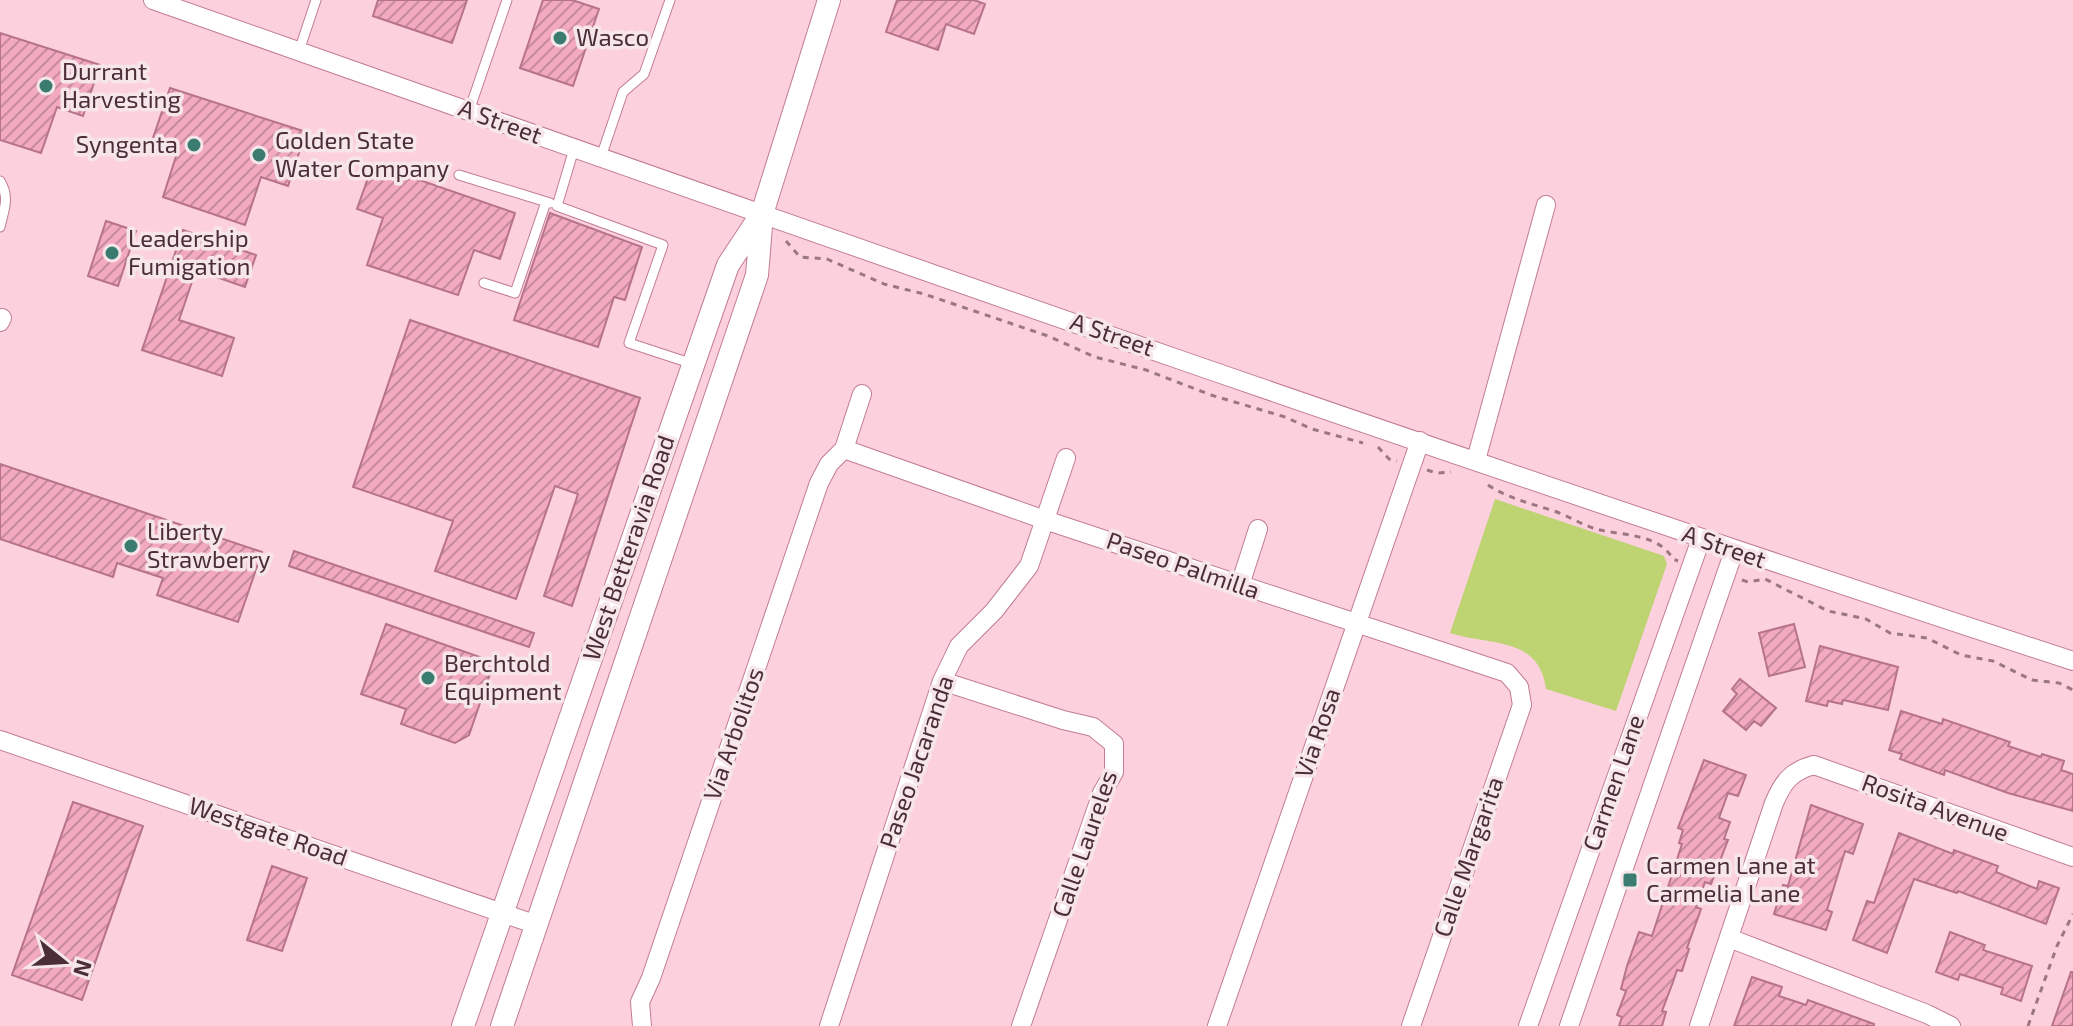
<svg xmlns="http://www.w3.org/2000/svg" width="2073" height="1026" font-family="'Exo 2',sans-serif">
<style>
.green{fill:#bed372}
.building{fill:url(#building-hatch);stroke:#b77389;stroke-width:2}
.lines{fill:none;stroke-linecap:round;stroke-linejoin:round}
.service-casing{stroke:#c27d93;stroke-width:11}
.minor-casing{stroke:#c27d93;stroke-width:20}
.tertiary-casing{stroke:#c27d93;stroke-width:24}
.path{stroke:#9b7782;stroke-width:3;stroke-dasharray:6 6;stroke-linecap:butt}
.service{stroke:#fff;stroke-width:9}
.minor{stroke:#fff;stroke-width:18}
.tertiary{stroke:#fff;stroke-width:22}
.poi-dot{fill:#3a7d70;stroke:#f6e6ea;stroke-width:3}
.labels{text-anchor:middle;stroke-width:7;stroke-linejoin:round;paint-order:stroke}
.poi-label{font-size:24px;fill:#4b2e37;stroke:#f6e6ea;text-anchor:start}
.street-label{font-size:24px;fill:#4b2e37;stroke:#f6e6ea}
</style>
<defs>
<pattern id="building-hatch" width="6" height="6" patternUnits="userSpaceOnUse" patternTransform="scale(2)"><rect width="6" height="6" fill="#f3aac1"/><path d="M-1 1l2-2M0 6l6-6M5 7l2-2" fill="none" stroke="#c78b9e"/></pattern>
</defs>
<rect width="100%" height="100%" fill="#fdd0dd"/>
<path class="green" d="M1495,499l169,57 3,8 -51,147 -70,-22c-7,-53 -55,-43 -96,-56z"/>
<path class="building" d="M378,0h89l-15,43 -79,-27z
M543,0h29l27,9 -26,77 -53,-18z
M897,0h77l11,4 -11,30 -28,-10 -8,26 -52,-18z
M0,33l100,32 -17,51 -26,-9 -16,46 -41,-13z
M170,88l136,44 -18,54 -27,-9 -16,48 -82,-28 15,-47 -26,-9z
M373,164l142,49 -15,46 -26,-9 -16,45 -91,-30 16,-47 -26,-9z
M550,213l92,34 -17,53 -11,-3 -16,50 -84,-27z
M106,221l30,10 -18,55 -30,-10z
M183,230l73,25 -11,32 -49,-17 -17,50 55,18 -12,38 -80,-26z
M410,320l230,78 -68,208 -28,-10 34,-102 -23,-8 -39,113 -81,-28 18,-50 -100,-34z
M0,464l262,88 -24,70 -81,-27 6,-17 -46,-15 -4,14 -113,-38z
M294,551l240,82 -5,14 -240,-81z
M386,624l108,38 -25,73 -14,8 -54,-19 5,-15 -45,-15z
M1794,624l11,43 -36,9 -10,-43z
M1820,646l78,21 -10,43 -45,-10 -1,4 -14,-3 -1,5 -21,-5z
M1740,679l36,29 -15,18 -7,-5 -8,9 -23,-19 14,-17 -5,-5z
M1901,711l41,13 1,-5 67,23 -2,4 33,11 1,-3 22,7 -3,9 12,4v37l-65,-18 -63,-23 -1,5 -44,-16 2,-5 -13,-4z
M1704,760l42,15 -8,21 -10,-3 -9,25 11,4 -6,17 4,1 -17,44 -6,-2 -9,25 5,2 -14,39 2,1 -7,22 -5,-1 -4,12 -11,29 4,1 -4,14h-43l3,-9 -5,-2 9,-24 -5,-2 6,-23 12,-34 13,4 30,-92 -3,-1 4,-13 -5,-2z
M73,802l70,24 -61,174 -70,-25z
M1811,805l52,19 -10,30 -8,-3 -18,59 5,2 -6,18 -52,-16 9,-29 5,1z
M1899,833l54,21 1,-4 44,16 -2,6 41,17 2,-8 20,7 -13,36 -88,-33 -1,2 -43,-14 -27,74 -34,-13 14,-39 7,2z
M272,866l35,12 -25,73 -35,-11z
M1950,932l35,13 -2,5 49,16 -11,35 -20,-7 2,-6 -43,-14 -2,6 -22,-8z
M2071,972h2v54h-21z
M1752,977l30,10 -3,9 27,9 2,-5 66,24v2h-140z"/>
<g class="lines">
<defs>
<path id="service" d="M299,51l17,-51
M469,111l38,-111
M574,149l-17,57 106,39 -34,98 64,21
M601,157l22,-65 21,-18 26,-74
M459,175l91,28
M0,181c10,16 4,29 0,46
M484,283l31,10 31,-91"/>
<path id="minor" d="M153,0c639,225 1277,451 1920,661
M0,322l2,-4
M844,449l201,71 462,153 12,14 3,18 -111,321
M1476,460l70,-255
M1240,585l18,-56
M942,681l121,39 30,7 21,17v28l-12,21 -81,233
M0,740l537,185
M1729,938l198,76 24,12
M642,1026l-2,-24 11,-24 168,-495 10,-19 15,-15 18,-55
M829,1026l113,-345 17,-35 35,-35 35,-45 37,-108
M1217,1026l203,-585
M1528,1026l173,-487
M1569,1026l165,-475
M1699,1026l75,-223c9,-21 17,-32 40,-38l259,92"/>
<path id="tertiary" d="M463,1026l265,-761 33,-50
M502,1026l255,-751 5,-61 67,-214"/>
</defs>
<use href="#service" class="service-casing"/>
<use href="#minor" class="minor-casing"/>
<use href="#tertiary" class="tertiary-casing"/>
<path class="path" d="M786,241l14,16 27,2 57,25 40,10 124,42 47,21 51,13 65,25 74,22 27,12 51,14
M1378,447l11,12 8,2
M1427,470l10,3 14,-1
M1488,485c21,14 45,19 69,27 13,5 26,13 39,17 27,7 62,4 77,30l5,2
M1742,580l6,2 17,-3 63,32 38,8 24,14 37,5 34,17 32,6 39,19 27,3 14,7
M2028,1026l29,-80 16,-32"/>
<use href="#service" class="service"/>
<use href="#minor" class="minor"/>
<use href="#tertiary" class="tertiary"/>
</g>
<g class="poi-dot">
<circle cx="560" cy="38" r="8"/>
<circle cx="46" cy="86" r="8"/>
<circle cx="194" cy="145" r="8"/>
<circle cx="259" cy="155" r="8"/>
<circle cx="112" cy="253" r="8"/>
<circle cx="131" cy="546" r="8"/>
<circle cx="428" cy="678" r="8"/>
<rect x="1622" y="872" width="16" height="16" rx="4"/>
</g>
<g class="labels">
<g class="poi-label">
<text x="576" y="46">Wasco</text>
<text x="62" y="80">Durrant<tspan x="62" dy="28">Harvesting</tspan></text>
<text x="275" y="149">Golden State<tspan x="275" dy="28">Water Company</tspan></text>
<text x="178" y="153" text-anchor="end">Syngenta</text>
<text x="128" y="247">Leadership<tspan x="128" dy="28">Fumigation</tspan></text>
<text x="147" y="540">Liberty<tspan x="147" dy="28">Strawberry</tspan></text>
<text x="444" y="672">Berchtold<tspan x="444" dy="28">Equipment</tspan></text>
<text x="1646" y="874">Carmen Lane at<tspan x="1646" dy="28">Carmelia Lane</tspan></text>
</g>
<g class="street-label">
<text transform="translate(500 122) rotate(20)" y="8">A Street</text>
<text transform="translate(1112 335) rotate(19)" y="8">A Street</text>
<text transform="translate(1724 547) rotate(19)" y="8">A Street</text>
<text transform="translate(629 548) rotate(-71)" y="8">West Betteravia Road</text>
<text transform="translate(1183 566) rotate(19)" y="8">Paseo Palmilla</text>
<text transform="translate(1318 733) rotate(-71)" y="8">Via Rosa</text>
<text transform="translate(734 734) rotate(-71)" y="8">Via Arbolitos</text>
<text transform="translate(917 762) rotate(-71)" y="8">Paseo Jacaranda</text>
<text transform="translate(1614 783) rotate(-71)" y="8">Carmen Lane</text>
<text transform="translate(1935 808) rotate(20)" y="8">Rosita Avenue</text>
<text transform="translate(268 832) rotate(19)" y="8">Westgate Road</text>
<text transform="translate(1085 844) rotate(-71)" y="8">Calle Laureles</text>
<text transform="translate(1469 857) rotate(-71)" y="8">Calle Margarita</text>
</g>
</g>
<g transform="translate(64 962) rotate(108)" stroke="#f6e6ea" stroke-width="6" paint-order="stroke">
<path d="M0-6L14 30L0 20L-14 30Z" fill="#4b2e37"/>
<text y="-12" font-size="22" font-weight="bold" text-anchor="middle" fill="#4b2e37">N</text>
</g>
</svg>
